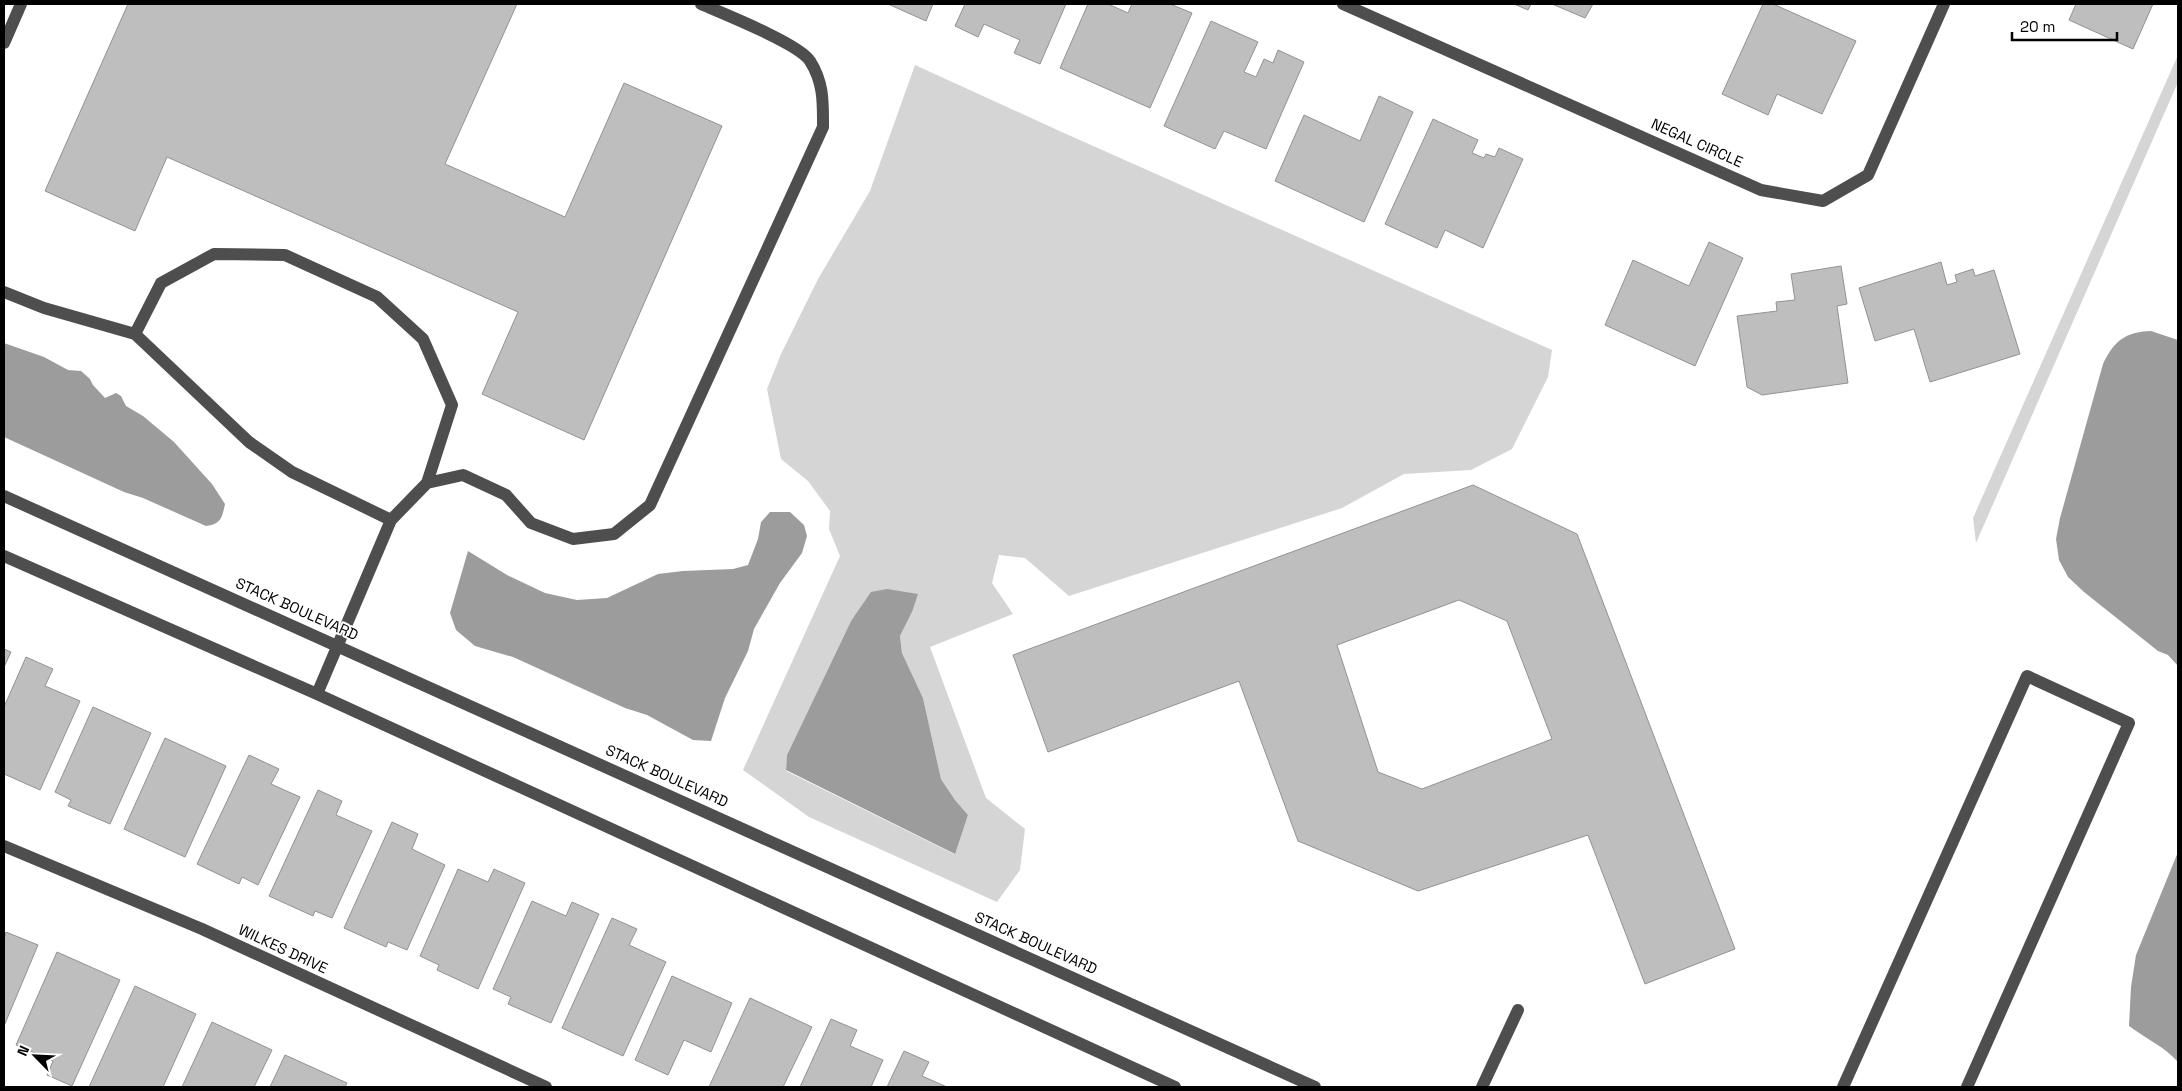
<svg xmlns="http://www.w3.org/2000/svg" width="2182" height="1091" font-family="'Space Grotesk',sans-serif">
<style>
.green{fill:#d5d5d5;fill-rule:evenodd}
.water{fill:#9c9c9c}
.building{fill:#bebebe;stroke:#929292;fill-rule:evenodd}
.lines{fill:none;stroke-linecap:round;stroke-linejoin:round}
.minor{stroke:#4e4e4e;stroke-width:12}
.labels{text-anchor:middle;stroke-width:4;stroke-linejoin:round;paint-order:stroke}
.street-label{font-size:15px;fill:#000;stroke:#fff}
</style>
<rect width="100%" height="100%" fill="#fff"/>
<path class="green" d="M2178,55v27l-202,461 -3,-25z
M915,65l149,68 488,217 -4,27 -36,72 -41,21 -67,4 -62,34 -273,88 -44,-38 -26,-3 -7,28 21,31 -83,33 56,151 39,31 -5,41 -23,32 -188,-85 -66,-47 97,-214 -11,-27 1,-18 -22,-30 -27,-22 -14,-70 14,-35 37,-75 52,-88zM912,612l-12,24 2,17 21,45 18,81 14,21 13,15 -14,39 -168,-83 1,-16 64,-134z"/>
<path class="water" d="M2151,331l27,9v326l-10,-11 -10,-4 -74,-59 -16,-15 -9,-17 -3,-21 4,-21 43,-154c11,-23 22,-32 48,-33z
M4,343l40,14 24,13 13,1 9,8 3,6 12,13 11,-5 5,3 5,10 17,10 31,26 38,42 13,20c-3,14 -4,20 -19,22l-63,-28 -19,-6 -120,-55z
M770,512h20l14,13 3,11 -5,17 -22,30 -26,46 -6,22 -23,47 -14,43 -18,-1 -46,-25 -22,-7 -112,-51 -38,-11 -19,-16 -6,-17 18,-62 39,24 38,18 32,7 30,-2 51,-24 25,-3 50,-2 15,-4 10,-26 3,-17z
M887,589l31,5 -6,18 -12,24 2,17 21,45 18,81 14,21 13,15 -13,39 -169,-84 1,-15 64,-134 20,-29z
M2178,852v210c-14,-16 -32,-23 -49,-36l2,-39 5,-32z"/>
<path class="building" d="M128,4h389l-72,160 120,53 59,-134 98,43 -138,314 -102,-46 36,-82 -351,-155 -32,74 -90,-40z
M888,4h45l-7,17z
M965,4h101l-26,60 -26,-11 6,-13 -36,-16 -6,13 -23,-11z
M1088,4h20l20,9 4,-9h38l22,9 -42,95 -90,-40z
M1514,4h17l-3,6z
M1552,4h41l-8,14z
M1763,4h10l83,37 -34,73 -45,-20 -9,21 -46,-21z
M2076,4h77l-20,45 -64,-29z
M1211,21l47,21 -14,30 12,5 8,-18 9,4 5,-13 26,12 -38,87 -42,-18 -9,18 -51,-23z
M1379,96l34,16 -49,110 -89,-41 29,-66 56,26z
M1433,119l45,21 -6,13 12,5 2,-4 9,3 4,-9 24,11 -40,89 -38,-18 -8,18 -52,-24z
M1709,242l34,16 -48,108 -90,-41 28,-65 56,26z
M1941,262l6,23 10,-3 -2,-7 18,-6 2,7 19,-6 26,84 -90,28 -16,-53 -39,12 -16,-53z
M1841,266l6,38 -10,2 11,77 -86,12 -15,-8 -10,-71 40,-5 -1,-9 19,-2 -4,-26z
M1473,485l104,49 158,415 -90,35 -57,-149 -170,56 -120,-50 -59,-160 -191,71 -35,-97zM1459,600l48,21 45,118 -130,50 -44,-17 -41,-127z
M4,649l7,3 -7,15z
M26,657l27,12 -8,17 35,15 -40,89 -36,-16v-67z
M93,707l58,26 -41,91 -42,-18 3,-6 -16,-8z
M165,738l61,28 -41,91 -61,-28z
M249,755l30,14 -8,15 29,13 -42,88 -16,-8 -3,7 -42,-20z
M318,790l24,11 -6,14 36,16 -40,87 -17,-7 -2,5 -44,-20z
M392,822l26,12 -6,15 33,16 -38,85 -19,-8 -2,5 -42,-19z
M458,869l30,13 6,-13 31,14 -47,106 -41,-19 2,-5 -19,-9z
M532,901l34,15 6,-14 27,12 -48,109 -43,-19 3,-7 -18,-8z
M612,918l25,11 -8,16 37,17 -43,94 -61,-28z
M6,932l32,13 -34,81v-87z
M57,952l63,28 -48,106 -25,-11 6,-14 -37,-16z
M672,976l60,27 -21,49 -27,-12 -16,35 -33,-15z
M135,986l61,28 -33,73h-74z
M750,998l62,29 -29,60h-74z
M831,1019l26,11 -7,16 33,14 -12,27h-71z
M212,1022l60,28 -18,37h-72z
M904,1051l25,11 -7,14 25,11h-60z
M285,1055l62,28 -2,4h-75z"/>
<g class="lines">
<path class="minor" d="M1343,4l418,186 62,11 45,-26 76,-171
M4,43l17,-39
M4,292l40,16 91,26 114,108 43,30 99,48
M135,334l26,-51 53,-29 71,1 92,42 46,42 29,66 -25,78
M4,496l1311,591
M4,556l313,138 858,393
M317,694l74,-174 36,-37 36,-8 43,20 25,28 42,16 41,-5 36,-29 173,-378c0,-24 1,-44 -13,-66 -10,-17 -88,-48 -109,-57
M4,846l198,83 344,158
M1482,1087l36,-77
M1843,1087l184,-411 102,47 -162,364"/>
</g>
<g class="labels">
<g class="street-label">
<text transform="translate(1697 143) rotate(24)" y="5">NEGAL CIRCLE</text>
<text transform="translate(297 609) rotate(24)" y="5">STACK BOULEVARD</text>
<text transform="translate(667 776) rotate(24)" y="5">STACK BOULEVARD</text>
<text transform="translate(1036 943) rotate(24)" y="5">STACK BOULEVARD</text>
<text transform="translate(283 949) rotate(25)" y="5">WILKES DRIVE</text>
</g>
</g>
<rect width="2182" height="1091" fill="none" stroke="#000000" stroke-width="10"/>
<g transform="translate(35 1056) rotate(294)" stroke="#ffffff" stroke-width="4" paint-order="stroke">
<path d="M0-4L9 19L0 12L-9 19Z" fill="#000000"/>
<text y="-8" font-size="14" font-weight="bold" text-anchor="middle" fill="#000000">N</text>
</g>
<path d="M2012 32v8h105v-8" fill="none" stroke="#000000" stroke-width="2.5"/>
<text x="2020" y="32" font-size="15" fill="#000000" stroke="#ffffff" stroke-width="4" paint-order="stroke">20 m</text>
</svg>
